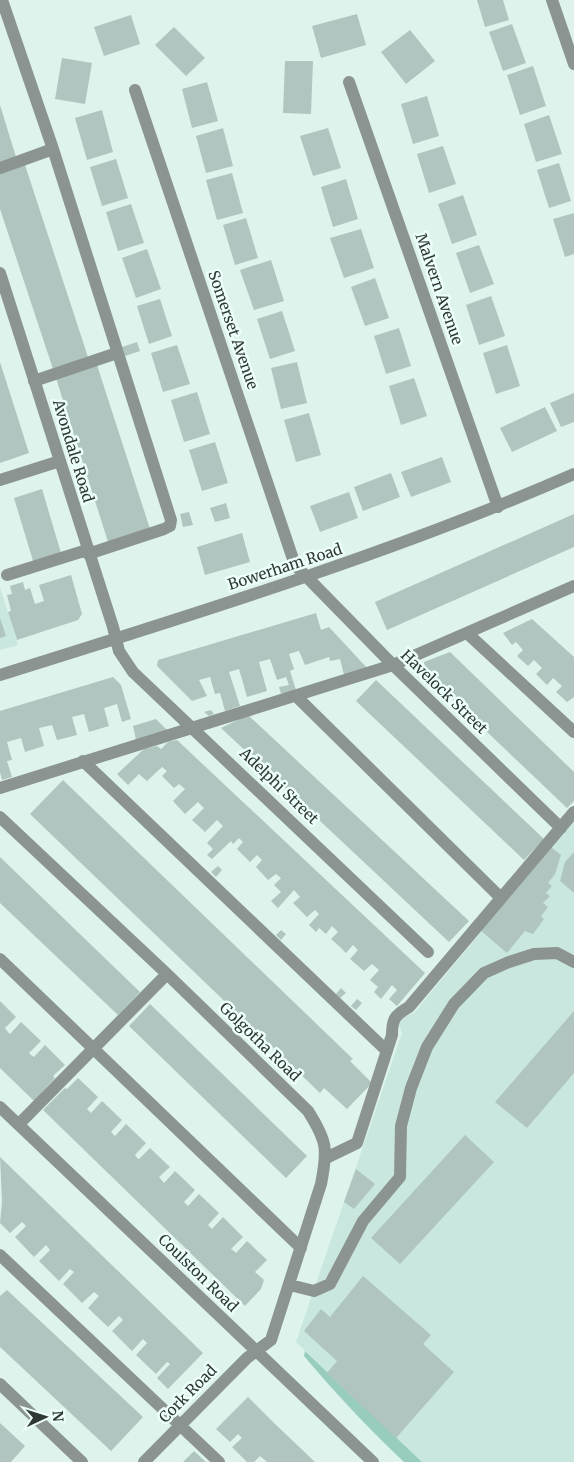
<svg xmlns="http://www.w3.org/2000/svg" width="574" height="1462" font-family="Merriweather,serif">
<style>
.built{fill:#c9e7de}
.green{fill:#98ccbe}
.building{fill:#b0c5bf}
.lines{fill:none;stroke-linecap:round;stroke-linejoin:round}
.minor{stroke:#8b9491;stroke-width:12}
.labels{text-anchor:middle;stroke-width:5;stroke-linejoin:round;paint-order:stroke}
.street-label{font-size:15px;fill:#303836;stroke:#edfffa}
</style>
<rect width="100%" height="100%" fill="#ddf3ec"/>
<path class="built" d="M0,587l18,58 -18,5z
M574,819v643h-152l-126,-120 106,-309 -4,-11 2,-4 14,-5z"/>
<path class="green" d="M305,1351l117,111h-18c-35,-33 -69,-69 -100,-106z"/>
<path class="building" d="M477,0h26l6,20 -24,7z
M357,14l9,31 -45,13 -9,-32z
M131,15l9,29 -36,12 -10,-29z
M512,24l14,39 -23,8 -14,-39z
M174,27l31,31 -19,18 -31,-31z
M410,30l25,31 -29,23 -25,-32z
M62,58l30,5 -7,41 -30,-5z
M285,61h28l-2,53 -28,-1z
M533,66l13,40 -26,9 -13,-40z
M207,82l11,39 -26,7 -10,-39z
M427,96l12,40 -26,8 -12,-40z
M0,105l16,52 -16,5z
M102,110l11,42 -26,8 -12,-42z
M549,115l13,39 -26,8 -12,-38z
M223,128l10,38 -27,7 -10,-37z
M328,128l13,40 -28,8 -13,-40z
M443,146l13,38 -27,9 -12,-39z
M116,159l12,39 -26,8 -12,-39z
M559,163l12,38 -22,7 -12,-38z
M25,165l63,192 -35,12 -53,-160v-36z
M232,173l11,40 -26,7 -11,-40z
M346,179l12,40 -25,8 -12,-40z
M463,195l14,40 -25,9 -14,-40z
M131,204l13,39 -26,8 -12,-39z
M574,213v41l-9,3 -12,-38z
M246,218l12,40 -23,7 -12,-40z
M361,229l13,39 -30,10 -14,-40z
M479,245l15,39 -24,9 -14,-40z
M147,249l14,40 -25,9 -14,-40z
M271,260l13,41 -30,9 -14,-40z
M375,278l14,40 -24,8 -14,-39z
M491,296l14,40 -26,9 -13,-40z
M160,299l12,37 -23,8 -12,-38z
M282,311l13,40 -25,8 -13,-40z
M399,328l12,38 -25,8 -12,-38z
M137,342l3,9 -15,5 -3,-9z
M177,345l13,39 -27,8 -12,-39z
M507,345l13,41 -24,8 -13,-41z
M0,362l29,91 -29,10z
M297,362l10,41 -26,6 -10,-41z
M97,365l54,167 -42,13 -53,-167z
M414,378l13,38 -26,9 -12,-39z
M197,392l13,42 -26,8 -13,-42z
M574,393v29l-13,5 -11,-24z
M545,407l12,24 -45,21 -12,-24z
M309,413l12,42 -25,7 -12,-42z
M215,442l13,41 -26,8 -13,-41z
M442,457l9,25 -40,15 -10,-25z
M391,473l9,24 -37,14 -9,-24z
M42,489l19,64 -28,8 -19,-63z
M349,492l9,26 -38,14 -10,-26z
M226,503l4,15 -15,4 -5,-14z
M189,512l4,13 -10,2 -3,-13z
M574,514v33l-187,83 -12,-28z
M242,533l8,29 -45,13 -8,-28z
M71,575l11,39 -4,6 -61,20 -9,-28 3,-1 -4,-16 5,-1 -2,-8 13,-4 2,8 5,-2 5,16 9,-3 -5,-16z
M316,613l5,17 8,-3 39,42 -24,6 -4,-16 -10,2 -1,-4 -24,8 -6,-14 -4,1 -6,2 5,15 -4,2 6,19 -15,4 -2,-7 10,-2 -3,-8 -9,3 -7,-21 -11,3 8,29 -20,6 -8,-28 -10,3 11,34 -15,5 -5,-18 -5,1 -5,-17 -11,3 8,16 -15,5 -35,-35 1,-6z
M0,618l6,18 -6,2z
M532,619l42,38v40l-7,5 -11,-10 6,-6 -9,-8 -6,7 -11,-11 6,-6 -8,-8 -6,6 -11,-10 6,-6 -7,-8 -4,3 -9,-12z
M450,652l124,120v29l-7,7 -141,-134 -2,-12z
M113,677l8,8 10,34 -9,3 -5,-18 -13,4 5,18 -20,6 -5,-18 -12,3 5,18 -20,5 -5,-15 -13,3 5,18 -19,6 -4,-14 -14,4 5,18 -5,1 5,16 -10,3 -2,-8v-61z
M376,680l168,159 -20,21 -168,-159z
M211,710l3,4 -5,2 -5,-4z
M248,715l221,206 -20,21 -228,-214z
M156,719l12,12 -32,9 -3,-14z
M177,740l248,233 -28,33 -8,-7 8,-9 -5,-5 -11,14 -7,-7 4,-5 -8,-7 9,-10 -7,-6 -8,7 -14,-12 8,-9 -5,-5 -7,8 -7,-7 -8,-7 7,-7 -6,-6 -6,8 -7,-6 -3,4 -7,-7 10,-11 -4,-4 -8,7 -14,-14 7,-6 -6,-7 -16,18 -7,-7 10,-9 -7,-7 7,-7 -5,-4 -8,6 -12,-13 6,-7 -5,-5 -7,7 -13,-13 6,-7 -4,-4 -6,6 -2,-3 -19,18 -5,-4 6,-6 -6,-6 16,-17 -6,-6 -12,12 -13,-12 12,-12 -6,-6 -13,12 -12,-13 12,-12 -6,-5 -5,4 -12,-12 5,-5 -5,-4 -15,14 -8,-7 -11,11 -11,-11 27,-25 13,-3 4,3 7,-7z
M63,780l290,279 -3,2 22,22 -25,26 -23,-21 -4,5 -290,-279z
M551,847l10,8 -6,19 -7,9 4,3 -6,7 4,3 -7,7 5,4 -7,9 3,3 -11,15 -8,-3 -18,22 -27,-23z
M574,852v41l-14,-12 5,-19z
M0,857l140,135 -22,23 -118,-112z
M218,866l4,4 -6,7 -5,-5z
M281,930l5,4 -5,6 -5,-5z
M341,988l5,5 -6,5 -4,-4z
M357,999l5,4 -6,7 -5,-4z
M0,1001l16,16 -11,11 3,4 2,2 11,-12 20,19 -12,12 2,2 3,2 11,-12 20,20 -12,11 2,2 -21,23 -34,-33z
M150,1004l157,152 -21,22 -157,-152z
M574,1011v62l-47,55 -32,-26z
M78,1078l20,19 -11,12 4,4 11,-12 20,19 -11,12 4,4 11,-12 20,19 -11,12 2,3 2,1 11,-11 20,19 -11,10 5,6 11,-12 20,19 -11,12 4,4 11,-12 20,19 -11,12 4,4 11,-12 20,20 -12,12 3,2 2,2 11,-12 20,19 -12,12 9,8 -3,9 -16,17 -202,-196 22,-22 2,1z
M465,1135l29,27 -94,102 -29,-26z
M0,1157l203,196 -35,36 -11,-11 13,-14 -3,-2 -11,12 -20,-19 11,-12 -4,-4 -11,12 -20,-20 11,-11 -4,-4 -11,11 -20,-19 11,-12 -5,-4 -12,11 -19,-19 11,-12 -4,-3 -11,12 -20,-20 11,-11 -4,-5 -12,12 -19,-20 11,-11 -4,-4 -12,11 -10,-10 2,-21z
M356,1169l19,15 -21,25 -10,-7z
M363,1276l68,59 -8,9 31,28 -58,66 -69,-65 10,-12 -33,-30 17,-22 9,8z
M7,1290l136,127 -32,34 -111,-104v-51z
M248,1397l26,26 41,39h-48l-7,-6 -6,6h-7l-15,-15 10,-9 -4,-4 -8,8 -14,-13z
M0,1423l25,23 -14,16h-11z
M194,1451l12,11h-23z"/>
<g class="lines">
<path class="minor" d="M2,0l51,149
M552,0l22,64
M349,82l149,425
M135,90l160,475 98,100 168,163
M0,168l53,-19 118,371 -1,6 -6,3 -76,25
M0,273l113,354 6,24 14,21 295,280
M34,381l83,-28
M0,480l60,-19
M7,575l80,-25
M467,633l107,99
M0,675c194,-61 388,-120 574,-201
M296,696l205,202
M83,761l304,290
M0,788l393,-123 181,-79
M0,817l167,157 141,137c19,30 20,38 13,73l-50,156 -24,18 -103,104
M0,959l301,289
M0,1107l373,355
M19,1124l148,-150
M326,1158l31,-15 35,-108c0,-16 3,-20 17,-28l165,-195
M0,1255l219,207
M290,1285l24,6 16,-7 33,-63 37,-44 1,-51 10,-38 16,-41 27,-43 30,-31 25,-11 25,-8 23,-1 17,9
M0,1384l82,78"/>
</g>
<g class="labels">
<g class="street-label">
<text transform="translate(439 289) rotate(71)" y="5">Malvern Avenue</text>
<text transform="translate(233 330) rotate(71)" y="5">Somerset Avenue</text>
<text transform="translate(73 451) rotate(73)" y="5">Avondale Road</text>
<text transform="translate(285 567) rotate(-18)" y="5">Bowerham Road</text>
<text transform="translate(444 692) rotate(44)" y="5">Havelock Street</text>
<text transform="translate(279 786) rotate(44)" y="5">Adelphi Street</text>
<text transform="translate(260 1042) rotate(44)" y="5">Golgotha Road</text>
<text transform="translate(198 1273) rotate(44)" y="5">Coulston Road</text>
<text transform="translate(188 1394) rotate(-45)" y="5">Cork Road</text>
</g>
</g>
<g transform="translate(45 1417) rotate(86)" stroke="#edfffa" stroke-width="4" paint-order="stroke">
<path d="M0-4L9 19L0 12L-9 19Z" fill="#303836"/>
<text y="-8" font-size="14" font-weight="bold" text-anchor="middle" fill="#303836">N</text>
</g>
</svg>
